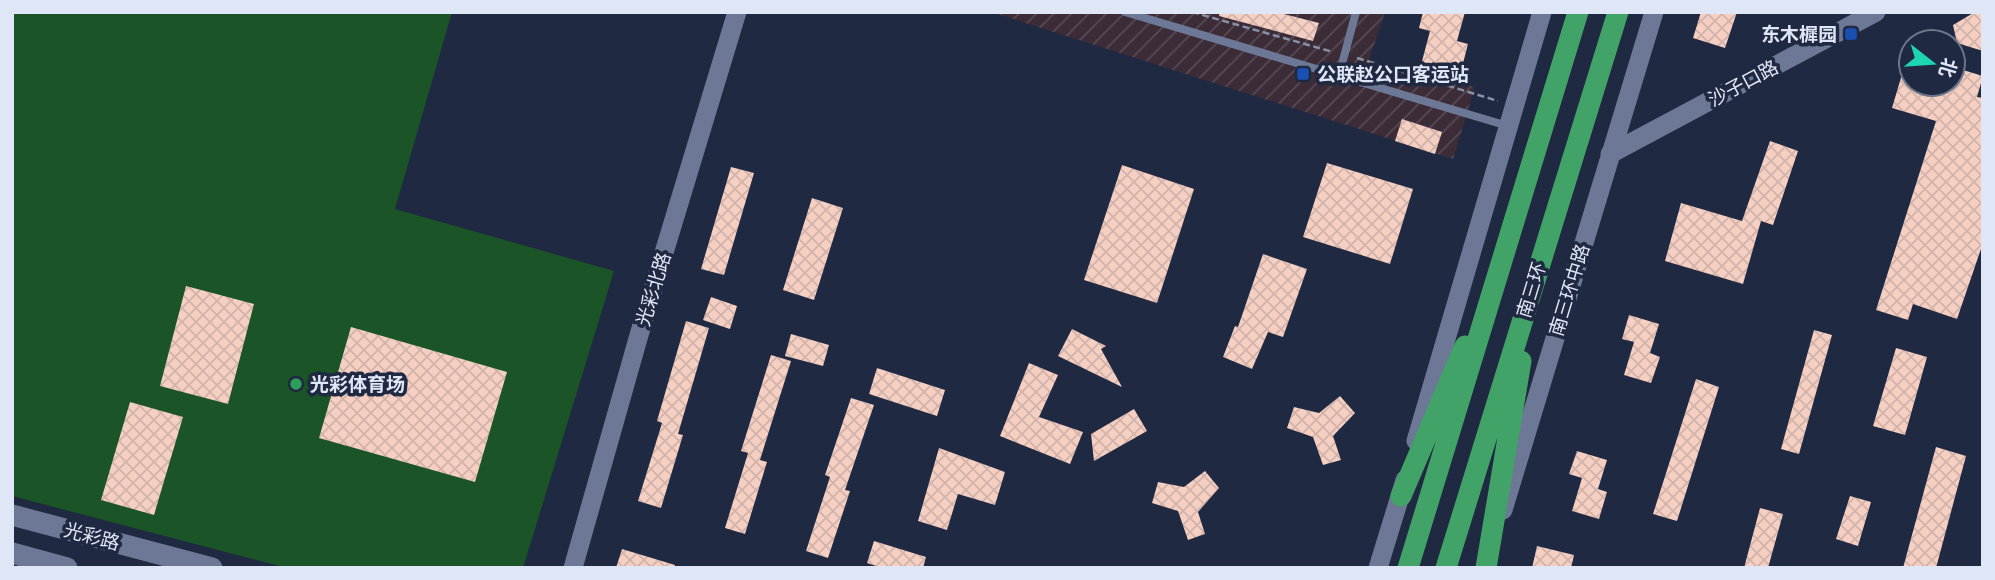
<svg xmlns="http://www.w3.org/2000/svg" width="1995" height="580" font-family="Signika,'Noto Sans SC',sans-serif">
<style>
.industrial{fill:url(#industrial-furrows)}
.pitch{fill:#1b5427}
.building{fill:url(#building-cross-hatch)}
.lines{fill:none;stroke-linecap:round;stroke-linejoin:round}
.path{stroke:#8890a4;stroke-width:2.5;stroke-dasharray:7 3.5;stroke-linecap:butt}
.service{stroke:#6c7895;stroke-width:8}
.tertiary{stroke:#6c7895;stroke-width:19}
.secondary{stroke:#6c7895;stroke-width:21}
.trunk{stroke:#42a368;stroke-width:21}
.transit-dot{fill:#1a4fb4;stroke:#202942;stroke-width:2.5}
.leisure-dot{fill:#2e9e5b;stroke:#202942;stroke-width:2.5}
.labels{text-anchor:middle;stroke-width:7;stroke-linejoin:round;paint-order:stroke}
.poi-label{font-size:19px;font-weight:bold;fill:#dfe6f6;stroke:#202942;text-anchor:start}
.street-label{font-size:19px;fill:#dfe6f6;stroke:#202942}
</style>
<defs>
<pattern id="industrial-furrows" width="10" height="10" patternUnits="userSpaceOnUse" patternTransform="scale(1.75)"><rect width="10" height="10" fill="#3b2c38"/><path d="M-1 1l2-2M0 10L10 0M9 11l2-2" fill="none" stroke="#574b55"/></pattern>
<pattern id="building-cross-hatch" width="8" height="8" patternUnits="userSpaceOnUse" patternTransform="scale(1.75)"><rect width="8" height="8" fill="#f5cfc2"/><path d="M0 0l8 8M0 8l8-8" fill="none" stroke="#d1b3aa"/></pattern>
</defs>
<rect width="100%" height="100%" fill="#202942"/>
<path class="industrial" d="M991,12h394l-16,48 106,27 -22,72z"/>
<path class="pitch" d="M12,12h440l-57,197 219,62 -91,297h-236l-275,-72z"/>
<path class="building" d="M1219,12h57l43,11 -6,18 -94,-25z
M1423,12h42l-8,29 11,3 -8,31 -39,-10 9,-34 -11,-3z
M1701,12h36l-12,36 -32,-10z
M1975,12h8v39l-26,-8 -4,-18z
M1908,54h3v30h42v-17l30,9 -6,21 6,1v145l-26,76 -44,-15 -5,16 -32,-10 60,-189 -44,-13z
M1402,119l40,13 -7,22 -40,-13z
M1770,141l28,10 -25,74 -12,-4 -18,63 -78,-23 16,-58 61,18z
M1327,163l86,26 -23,75 -87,-27z
M1122,165l72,24 -37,114 -73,-23z
M731,167l23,6 -30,102 -23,-6z
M812,198l31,10 -29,92 -31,-10z
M1263,254l44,15 -24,68 -15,-5 -16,37 -29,-12 12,-31 3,1z
M186,286l68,18 -26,100 -68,-18z
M711,297l26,9 -7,23 -27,-9z
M1629,315l30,9 -9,29 10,4 -9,26 -27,-8 10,-33 -12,-3z
M686,321l23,7 -31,106 5,1 -22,73 -23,-7 24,-78 -5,-2z
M351,327l156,45 -32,110 -156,-44z
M1072,329l34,17 -5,3 21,38 -64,-31z
M1814,330l18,5 -33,119 -18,-5z
M791,334l38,11 -6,21 -38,-10z
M1896,348l31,9 -22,78 -32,-9z
M771,355l20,6 -31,99 7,2 -22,72 -20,-6 23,-75 -7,-2z
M1029,363l29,12 -19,42 44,15 -13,32 -70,-28z
M877,368l68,22 -8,26 -68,-22z
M1696,379l23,8 -42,134 -24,-7z
M1340,396l15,17 -22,23 8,24 -18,5 -10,-28 -26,-9 7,-21 25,6z
M851,398l23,7 -29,85 5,1 -22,67 -22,-7 24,-74 -5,-2z
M130,402l53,15 -29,98 -53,-15z
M1134,409l13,22 -53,30 -3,-27z
M1936,447l30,9 -30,112h-33z
M939,448l66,24 -10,33 -37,-11 -11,36 -29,-9z
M1577,451l30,9 -9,29 9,3 -8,27 -27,-8 10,-33 -13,-4z
M1205,471l14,17 -21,24 7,22 -17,6 -10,-29 -26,-8 6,-21 26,5z
M1850,496l21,6 -13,44 -22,-7z
M1760,508l23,6 -15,54h-24z
M874,541l52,16 -3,11h-41l-15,-5z
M1537,546l37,9 -3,13h-39z
M622,549l53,16 -1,3h-58z"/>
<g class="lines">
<path class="path" d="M1192,12l141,40
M1357,58l141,43"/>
<path class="service" d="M1125,12l383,114
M1339,75l17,-63"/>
<path class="tertiary" d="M1610,154l266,-142
M1416,441l126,-429
M1503,510l151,-498
M573,568l66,-233 98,-323
M1378,568l27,-88"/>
<path class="secondary" d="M12,515l200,53
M12,553l55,15"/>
<path class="trunk" d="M1401,496l64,-150
M1408,568l170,-556
M1446,568l172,-556
M1486,568l35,-207"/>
</g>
<g class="transit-dot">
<rect x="1844" y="27" width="14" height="14" rx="3.5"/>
<rect x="1296" y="67" width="14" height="14" rx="3.5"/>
</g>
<circle class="leisure-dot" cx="296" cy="384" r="7"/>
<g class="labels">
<g class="poi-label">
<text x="1837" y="41" text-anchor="end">东木樨园</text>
<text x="1317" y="81">公联赵公口客运站</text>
<text x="310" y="391">光彩体育场</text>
</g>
<g class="street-label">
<text transform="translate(1743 83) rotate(-28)" y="7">沙子口路</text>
<text transform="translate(653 289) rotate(-73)" y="7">光彩北路</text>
<text transform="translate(1531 290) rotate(-73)" y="7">南三环</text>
<text transform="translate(1569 290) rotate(-73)" y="7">南三环中路</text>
<text transform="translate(92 536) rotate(15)" y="7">光彩路</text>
</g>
</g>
<rect width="1995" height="580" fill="none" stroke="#dfe6f6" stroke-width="28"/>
<g transform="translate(1932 63) rotate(107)"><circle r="33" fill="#202942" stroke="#6c758a" stroke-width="2"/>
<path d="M0-5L12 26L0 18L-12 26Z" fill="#1dd5b1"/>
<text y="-10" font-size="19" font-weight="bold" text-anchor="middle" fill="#dfe6f6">北</text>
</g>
</svg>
